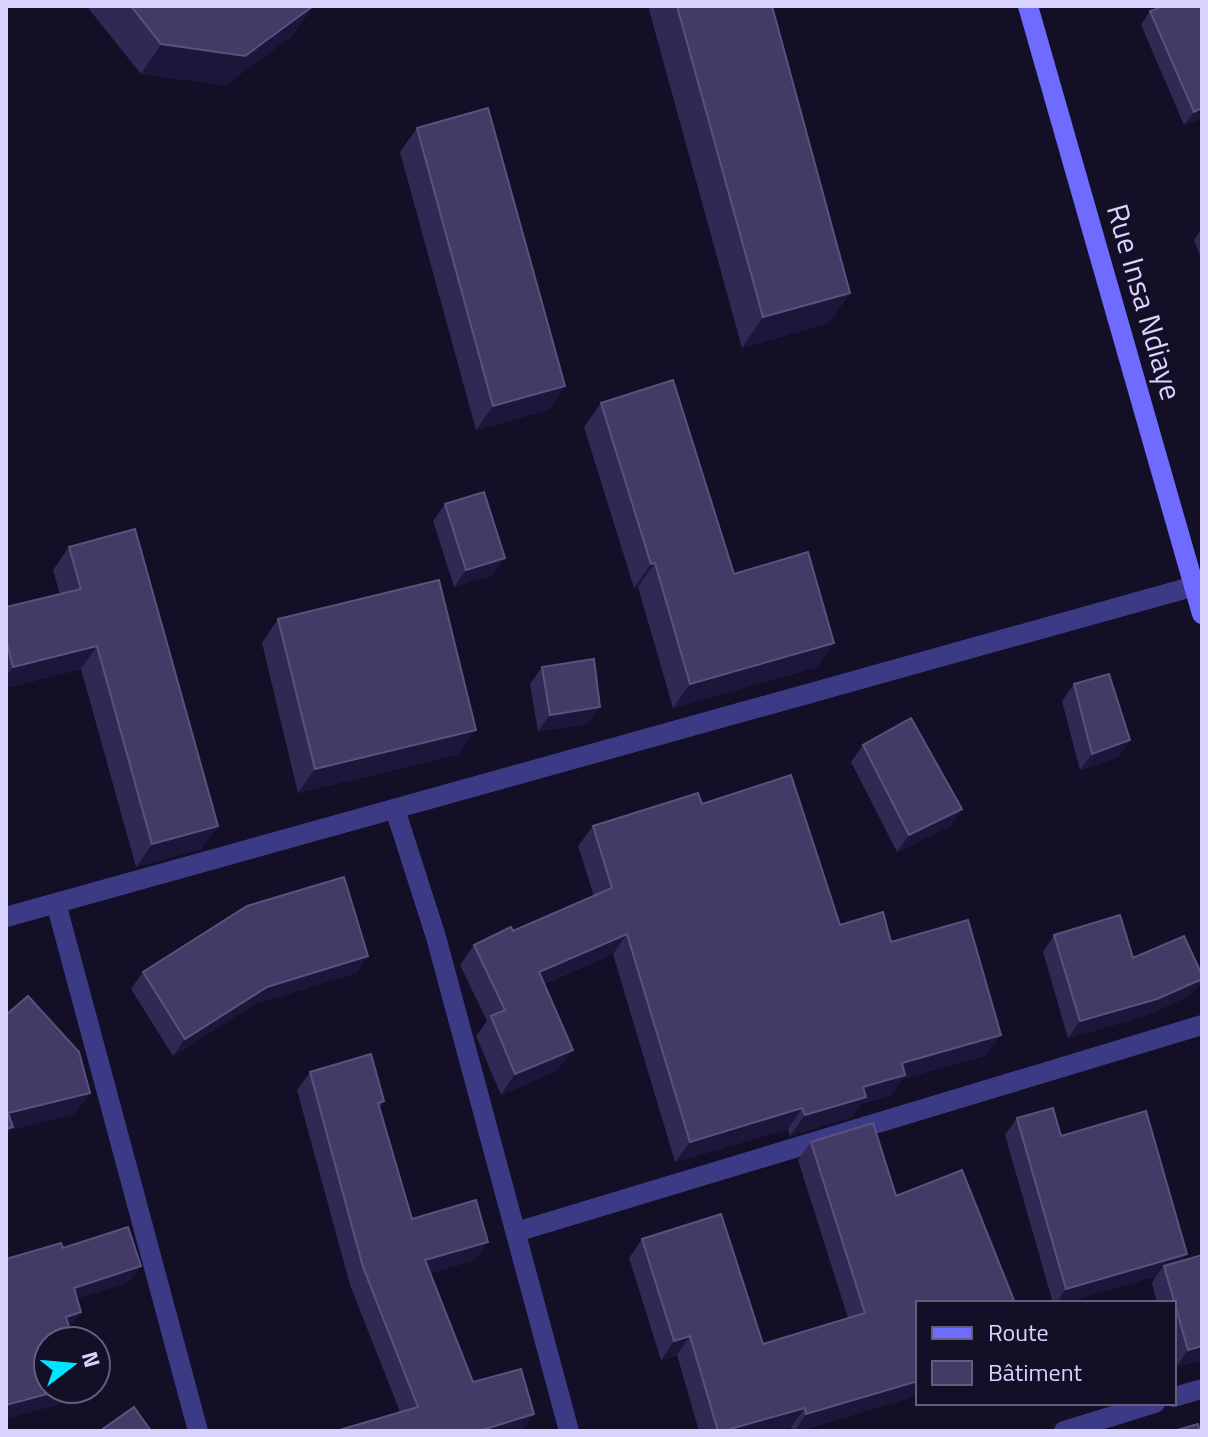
<svg xmlns="http://www.w3.org/2000/svg" width="1208" height="1437" font-family="'Titillium Web',sans-serif">
<style>
.lines{fill:none;stroke-linecap:round;stroke-linejoin:round}
.minor{stroke:#3d3a85;stroke-width:20}
.secondary{stroke:#6f6bff;stroke-width:20}
.wall{fill:#312854}
.shaded-wall{fill:#1d163a}
.building{fill:#433a66;stroke:#5a527e;stroke-width:2}
.labels{text-anchor:middle;stroke-width:6;stroke-linejoin:round;paint-order:stroke}
.street-label{font-size:30px;fill:#d9d4ff;stroke:#130f26}
</style>
<rect width="100%" height="100%" fill="#130f26"/>
<g class="lines">
<path class="minor" d="M395,809l41,128 133,494
M56,903l142,528
M6,917l1196,-333
M516,1232l686,-207
M1174,1397l28,-8
M1064,1431l91,-28"/>
<path class="secondary" d="M1028,6l174,608"/>
</g>
<path class="wall" d="M89,6h224l-21,30 -67,49 -84,-11 -52,-65z
M648,6h124l78,287 -21,30 -87,25z
M1202,6v112l-18,7 -43,-100 9,-14z
M417,128l148,258 -17,24 -72,20 -76,-278z
M1202,228v34l-8,-22z
M601,403l133,171 83,93 -144,41 -35,-121 -4,1 -50,-161z
M445,504l48,71 -39,12 -21,-66z
M69,547l149,279 -17,23 -65,18 -55,-198 -75,19v-81l54,-13 -7,-24z
M278,619l181,135 -161,39 -36,-150z
M542,667l46,57 -50,7 -8,-47z
M1074,684l56,56 -12,17 -38,13 -18,-69z
M863,745l99,64 -12,17 -53,26 -46,-90z
M702,804l138,121 51,17 96,113 -85,24 -11,16 -30,9 -9,13 -62,19 -2,-7 -113,33 -62,-208 -69,30 14,86 -57,25 -25,-59 11,-15 -27,-56 14,-20 39,-14 81,-35 -16,-50 15,-20z
M1054,935l79,23 69,17v5l-11,15 -46,21 -77,22 -25,-86z
M143,972l213,1 -101,31 -82,52 -42,-67z
M310,1072l74,29 -4,6 32,112 63,41 -45,13 43,109 61,32 -134,-2 -50,-127 -53,-195z
M1017,1118l44,18 121,125 20,99 -26,7 -2,-6v-58h-17l-5,-20 4,-7 -93,27h-10l-48,-168z
M811,1142l107,161v92l-118,36h-7l-2,-4 -15,4h-77l-22,-76 -16,5 -32,-102 13,-19 121,105 85,-26 -50,-158z"/>
<path class="shaded-wall" d="M313,6l-21,30 -67,49 -84,-11 20,-30z
M1202,108v10l-18,7 10,-13z
M850,293l-21,30 -87,25 21,-31z
M565,386l-17,24 -72,20 17,-24z
M505,558l-12,17 -39,12 12,-17z
M655,563l-17,24 -4,1 17,-24z
M834,643l-17,24 -144,41 17,-24z
M97,646l-16,23 -75,19v-12l7,-9z
M600,707l-12,17 -50,7 12,-16z
M476,730l-17,24 -161,39 17,-24z
M1130,740l-12,17 -38,13 12,-16z
M962,809l-12,17 -53,26 12,-17z
M218,826l-17,23 -65,18 16,-23z
M627,934l-14,20 -89,38 15,-20z
M368,956l-12,17 -101,31 -82,52 12,-17 82,-52z
M1202,979l-11,16 -46,21 -77,22 12,-17z
M1001,1035l-14,20 -85,24 -11,16 -30,9 -9,13 -62,19 15,-21 58,-28 39,-24z
M573,1050l-15,20 -57,25 14,-21z
M90,1093l-15,21 -64,16 -5,6v-21l2,-2z
M802,1108l-14,21 -113,33 15,-20z
M488,1242l-13,18 -63,19 13,-19z
M1187,1254l-12,17 -11,-5 -8,10 -93,27h-7l10,-14z
M141,1266l-12,16 -67,22 12,-16z
M81,1312l-12,17 -3,-12z
M690,1336l-13,19 -16,5 13,-19z
M1202,1346v14l-26,7 12,-17z
M918,1381v14l-118,36h-5l11,-17z
M66,1389h15l-8,12 -67,18v-14z
M805,1408l-14,19 -15,4h-53z
M534,1414l-12,17h-44z"/>
<path class="building" d="M131,6h182l-68,50 -84,-12z
M677,6h95l78,287 -87,24z
M1165,6h37v102l-8,4 -44,-101z
M488,108l77,278 -72,20 -76,-278z
M673,380l61,194 74,-22 26,91 -144,41 -35,-121 -4,1 -50,-161z
M484,492l21,66 -39,12 -21,-66z
M135,529l83,297 -66,18 -55,-198 -84,21 -7,-28v-32l75,-18 -12,-42z
M439,580l37,150 -161,39 -37,-150z
M594,659l6,48 -50,8 -8,-48z
M1109,674l21,66 -38,14 -18,-70z
M911,718l51,91 -53,26 -46,-90z
M791,775l49,150 43,-13 8,30 77,-22 33,115 -99,28 3,12 -42,12 3,10 -61,18 -3,-7 -112,34 -63,-208 -88,38 34,78 -58,24 -24,-58 14,-6 -31,-65 37,-18 2,4 99,-43 -19,-62 105,-33 4,11z
M344,877l24,79 -101,31 -82,52 -42,-67 104,-66z
M1120,915l13,43 51,-22 18,39v4l-45,20 -77,22 -26,-86z
M28,996l51,56 11,41 -82,20 5,14 -7,2v-114z
M371,1054l13,47 -6,2 34,116 64,-19 12,42 -63,18 48,122 48,-13 13,45 -55,17h-143l82,-24 -55,-140 -53,-195z
M1053,1108l8,28 85,-25 41,143 -121,35 -49,-171z
M873,1123l23,73 66,-26 53,133h-97v78l-112,33 -1,-6 -82,23h-5l-28,-95 -16,5 -32,-102 79,-25 42,130 102,-31 -54,-171z
M128,1227l13,39 -67,22 7,24 -15,5 7,24h-25v48h18l-60,16v-146l55,-16 2,5z
M1202,1255v91l-14,4 -24,-84z
M134,1407l17,24h-51z
M1198,1424l2,7h-26z"/>
<g class="labels">
<g class="street-label">
<text transform="translate(1144 302) rotate(74)" y="10">Rue Insa Ndiaye</text>
</g>
</g>
<rect width="1208" height="1437" fill="none" stroke="#d9d4ff" stroke-width="16"/>
<rect x="916" y="1301" width="260" height="104" fill="#130f26" stroke="#625e7d" stroke-width="2"/>
<rect x="932" y="1327" width="40" height="12" fill="#6f6bff" stroke="#625e7d" stroke-width="2"/>
<text x="988" y="1341" font-size="24" fill="#d9d4ff">Route</text>
<rect x="932" y="1361" width="40" height="24" fill="#433a66" stroke="#625e7d" stroke-width="2"/>
<text x="988" y="1381" font-size="24" fill="#d9d4ff">Bâtiment</text>
<g transform="translate(72 1365) rotate(74)"><circle r="38" fill="#130f26" stroke="#625e7d" stroke-width="2"/>
<path d="M0-6L14 30L0 20L-14 30Z" fill="#00e5ff"/>
<text y="-12" font-size="22" font-weight="bold" text-anchor="middle" fill="#d9d4ff">N</text>
</g>
</svg>
